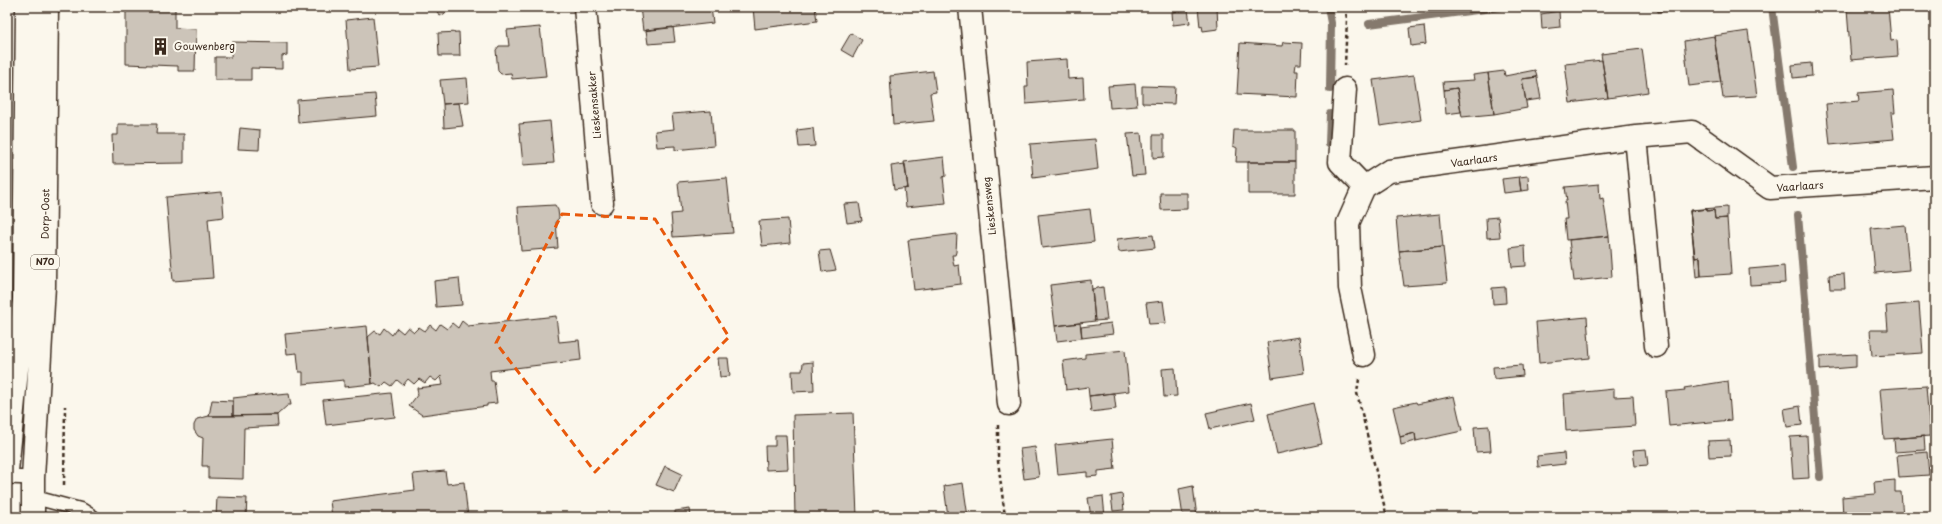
<svg xmlns="http://www.w3.org/2000/svg" width="1942" height="524" font-family="'Playpen Sans',sans-serif">
<style>
.lines{fill:none;stroke-linecap:round;stroke-linejoin:round}
.stream{stroke:#85796d;stroke-width:8}
.building{fill:#ccc4b9;stroke:#3b2a1e}
.lane-casing{stroke:#3b2a1e;stroke-width:16}
.street-casing{stroke:#3b2a1e;stroke-width:25}
.primary-casing{stroke:#3b2a1e;stroke-width:25}
.path{stroke:#3b2a1e;stroke-width:2.5;stroke-dasharray:4 3;stroke-linecap:butt}
.lane{stroke:#fbf7ec;stroke-width:13}
.street{stroke:#fbf7ec;stroke-width:22}
.primary{stroke:#fbf7ec;stroke-width:22}
.marked{fill:none;stroke:#e8590c;stroke-width:3;stroke-dasharray:8 5;stroke-linejoin:round}
.labels{text-anchor:middle;stroke-width:4;stroke-linejoin:round;paint-order:stroke}
.shield{fill:#fbf7ec;stroke:#75685c;stroke-width:1}
.shield-label{font-size:9px;font-weight:bold;fill:#3b2a1e}
.poi-label{font-size:10px;fill:#3b2a1e;stroke:#fbf7ec;text-anchor:start}
.street-label{font-size:10px;fill:#3b2a1e;stroke:#fbf7ec}
</style>
<rect width="100%" height="100%" fill="#fbf7ec"/>
<filter id="ink" filterUnits="userSpaceOnUse"><feTurbulence type="fractalNoise" baseFrequency=".025" numOctaves="2"/><feDisplacementMap in="SourceGraphic" scale="8" xChannelSelector="R" yChannelSelector="G"/><feConvolveMatrix kernelMatrix="1 2 1 2 8 2 1 2 1" color-interpolation-filters="sRGB"/></filter>
<g filter="url(#ink)">
<g class="lines">
<path class="stream" d="M1328,7l3,16 -1,66
M1772,7l21,160
M1369,24l131,-17
M1329,144l1,-30
M1798,215l22,262"/>
</g>
<path class="building" d="M126,7h49v21l21,1 -1,42h-17v-5l-52,-2z
M434,7h18l1,2 -13,7z
M640,7h71l2,16 -70,8z
M753,7h62l2,14 -62,8z
M1198,7h19l1,22 -15,2 -1,-5 -2,1z
M1657,7h17v2l-16,3z
M1888,7l3,34 6,-1 1,16 -47,4 -4,-50z
M1188,10l2,13 -17,2 -1,-13z
M1559,11l1,16 -18,2 -1,-15z
M373,17l5,50 -28,2 -4,-49z
M1424,26l2,18 -15,2 -2,-18z
M540,27l6,49 -34,3 -1,-6 -10,1 -3,-3 -2,-21 3,-4h10l-2,-16z
M673,27l2,15 -27,2 -2,-14z
M1748,31l9,65 -34,2 -9,-62z
M459,32l1,24h-21l-1,-23z
M851,33l11,7 -9,17 -12,-7z
M1714,36l7,46 -32,4 -5,-45z
M232,42l55,1v12l-5,1v13l-31,-1v12h-36v-23h16z
M1283,42l19,1 -1,21h-5l-1,7h3l-1,26 -60,-3 3,-51 42,3z
M1642,49l6,43 -40,6 -7,-44z
M1067,59l1,20 15,-1 1,21 -58,5 -1,-17h3l-1,-25z
M1602,60l6,38 -38,5 -5,-39z
M1811,63l1,13 -19,2 -1,-13z
M1535,70l2,7 -15,2 5,29 -33,6 -6,-41 16,-2 1,5z
M933,71l3,21 -6,1 4,28 -41,4 -3,-49z
M1488,73l6,41 -32,3 -5,-29 -13,2 -1,-8 31,-2 -1,-5z
M1414,75l7,45 -41,6 -7,-46z
M1537,77l4,22 -15,2 -4,-22z
M467,78l2,24 -26,2 -3,-24z
M1135,84l2,22 -27,2 -2,-22z
M1142,86l33,1 -1,17 -32,-1z
M1457,88l4,24 -15,2 -2,-24z
M1893,90l2,23h-4l3,26 -64,6 -4,-41 33,-3 -1,-8z
M375,94l2,22 -79,7 -1,-23z
M459,103l4,23 -19,2 -1,-24z
M711,111l3,35 -39,4v-4l-18,1 -2,-16 19,-2 -2,-15z
M550,121l4,42 -31,2 -4,-41z
M118,124h39l-1,10h28v29l-71,1 -1,-29h6z
M240,128l20,2 -1,20 -21,-1z
M813,128l2,18 -16,1 -2,-17z
M1234,130h61v32h-59l1,-14 -4,-2z
M1141,133l4,42 -13,1 -5,-42z
M1153,135h11v22l-11,1z
M1095,139l3,30 -65,9 -3,-34z
M944,157l2,19 -3,1 3,26 -40,4 -2,-18 4,-1 -4,-26z
M1248,162h47v32h-47z
M905,164l3,24 -14,2 -3,-24z
M1528,176l1,14 -8,1 -2,-14z
M1519,177l2,14 -17,2 -2,-14z
M727,178l6,55 -60,4 -2,-23 10,-1 -3,-31z
M1599,184l1,15 3,-1 6,38 -43,4 -2,-21h3l-2,-18h2l-2,-14z
M222,192l2,25 -16,2 5,59 -40,3 -7,-84z
M1160,193h27v16l-26,1z
M859,203l3,18 -15,2 -3,-19z
M555,205l3,5 1,8 -3,3 2,27 -37,3 -3,-44z
M1727,207v11l-12,1 -1,-9 -7,1v-2l-17,2 5,47 5,-1 1,19 -5,1 -6,-67z
M1090,209l4,33 -52,6 -4,-33z
M1707,209v2l7,-1 1,9 12,-1 4,56 -30,2 -1,-19 -5,1 -5,-47z
M1440,214l3,33 -44,4 -3,-33z
M1498,217l2,20 -13,1 -1,-20z
M788,219l2,24 -28,3 -3,-25z
M1905,225l4,45 -34,3 -4,-45z
M957,234l-1,18 -1,3h-3l2,11 5,-1 2,19 -47,6 -6,-50z
M1153,235l2,13 -36,4 -2,-13z
M1609,236l3,41 -38,4 -5,-41z
M1525,246l1,20 -14,1 -2,-19z
M1443,247l4,36 -43,3 -5,-35z
M830,250l6,20 -14,2 -3,-21z
M1784,266l1,17 -35,2 -1,-16z
M1844,274l1,15h-15l-1,-14z
M459,278l3,27 -26,2 -2,-26z
M1091,280l4,41 -40,5 -5,-41z
M1103,287l4,33 -12,1 -3,-32z
M1505,287l1,16 -13,1 -1,-16z
M1163,301l3,22 -17,1 -3,-21z
M1919,303l4,50 -51,3 -2,-26h18l-2,-24z
M556,316l3,26 20,-2 2,20 -91,11 1,10h3l3,22 -10,1v2l-65,9 -13,-9 9,-12 -1,-6 26,-3 -2,-9 -5,5 -6,-4 -5,6 -6,-4 -5,5 -6,-5 -5,6 -6,-5 -5,6 -6,-4 -5,5 -6,-4 -3,1 -4,-47 7,-6 5,3 4,-6 8,7 5,-7 6,5 5,-6 6,5 5,-5 6,4 5,-6 6,5 4,-6 7,5 5,-6 6,5 4,-7 6,5z
M1587,317l3,41 -51,5 -3,-41z
M1080,323l2,15 -25,3 -2,-15z
M1111,323l2,11 -31,4 -1,-11z
M367,326l5,58 -28,3v-7l-41,4v-12h-4l-2,-19 -10,1 -2,-20z
M1299,337l5,36 -32,5 -5,-36z
M1125,350l4,41 -40,5 -1,-9 -22,3 -3,-29 22,-3v-4z
M1856,354v13l-36,3v-14z
M718,358h10l2,18 -10,1z
M813,362l1,29 -21,1 -1,-21h10l1,-8z
M1522,365l1,11 -29,3 -1,-12z
M1175,368l2,28 -13,1 -2,-28z
M1728,381l3,39 -62,6 -3,-34 19,-2 -1,-2z
M1926,386l4,50 -46,3 -4,-50z
M1614,389v8l19,-1 2,30 -69,5 -2,-37z
M277,393v2l12,-1 2,11h-3l-11,10 -44,1v-18z
M392,393l3,24 -69,8 -3,-25z
M1114,393l2,16 -25,3 -2,-16z
M1454,396l8,35 -46,10 -1,-8 -15,4 -7,-30 23,-5 1,2z
M212,400l21,1v15h-24z
M1251,403l4,16 -45,10 -4,-16z
M1313,403l9,41 -45,10 -9,-40z
M1800,406l2,19 -15,2 -3,-18z
M853,413l4,104h-62l-2,-102z
M277,415l1,11 -34,2 -1,51 -35,-1v-12h-6l1,-28 -5,-2 -4,-6v-5l3,-6 12,-3z
M1489,426l2,25 -15,1 -2,-25z
M1415,433l1,8 -15,4 -1,-8z
M775,435h11l2,34 -22,1 -1,-24h10z
M1807,436l2,42 -16,1 -3,-42z
M1924,436l1,14 -30,2 -1,-13z
M1112,439l3,30 -17,2v5l-11,1v-5l-29,3 -3,-30z
M1730,440l1,16 -22,1 -1,-16z
M1035,447l4,30 -15,2 -4,-30z
M1646,449l2,16 -13,1 -2,-16z
M1927,452l2,23 -30,2 -2,-22z
M1564,453l1,11 -27,3 -1,-11z
M665,466l17,8 -8,18 -18,-7z
M445,471l2,13 17,-2 4,35h-136l-2,-16 85,-11 -2,-16z
M1895,480v12h6l2,25h-60l-1,-20 33,-3 -1,-12z
M963,483l5,34h-20l-4,-31z
M1193,486l4,31h-14l-4,-28z
M1122,494l2,16 -11,1 -2,-15z
M1103,496l2,21h-14l-3,-19z
M217,497l30,1 -1,19h-30z
M690,509l1,8h-16v-6z
M622,513v4h-34z"/>
<g class="lines">
<defs>
<path id="lane" d="M7,477l26,1
M33,497l49,13 11,7"/>
<path id="street" d="M585,7l17,196
M970,7l39,397
M1345,89l-5,73 24,25
M1636,137l20,209
M1364,355l-14,-67 -2,-65 16,-36 25,-16 247,-34 56,-5 78,56 165,-11"/>
<path id="primary" d="M7,471l17,-173 3,-291
M33,517v-39l11,-192 3,-279"/>
</defs>
<use href="#lane" class="lane-casing"/>
<use href="#street" class="street-casing"/>
<use href="#primary" class="primary-casing"/>
<path class="path" d="M1345,7l2,12 -2,46
M1359,379l-2,14 30,124
M998,425v36l7,56
M64,485l1,-79"/>
<use href="#lane" class="lane"/>
<use href="#street" class="street"/>
<use href="#primary" class="primary"/>
</g>
</g>
<path class="marked" d="M562,214l93,5 74,118 -134,135 -99,-129z"/>
<defs>
<symbol id="building-bare" viewBox="-9 -9 18 18"><path d="M-4-6H4V6H1V3H-1V6H-4ZM-2.5-4.3h1.7v1.8h-1.7ZM.8-4.3h1.7v1.8H.8ZM-2.5-1h1.7V.8h-1.7ZM.8-1h1.7V.8H.8Z" fill="#3b2a1e" stroke="#fbf7ec" stroke-width="2.5" paint-order="stroke"/></symbol>
</defs>
<g fill-rule="evenodd">
<use href="#building-bare" x="148" y="34" width="25" height="25"/>
</g>
<g class="labels">
<rect class="shield" x="31" y="255" width="28" height="14" rx="3"/>
<g class="shield-label">
<text x="45" y="265">N70</text>
</g>
<g class="poi-label">
<text x="174" y="50">Gouwenberg</text>
</g>
<g class="street-label">
<text transform="translate(594 105) rotate(-95)" y="4">Lieskensakker</text>
<text transform="translate(1474 160) rotate(-8)" y="4">Vaarlaars</text>
<text transform="translate(1800 186) rotate(-4)" y="4">Vaarlaars</text>
<text transform="translate(989 206) rotate(-96)" y="4">Lieskensweg</text>
<text transform="translate(45 214) rotate(-89)" y="4">Dorp-Oost</text>
</g>
</g>
<rect width="1942" height="524" fill="none" stroke="#fbf7ec" stroke-width="24"/>
<rect x="12" y="12" width="1918" height="500" fill="none" stroke="#3b2a1e" stroke-width="1.5" filter="url(#ink)"/>
</svg>
